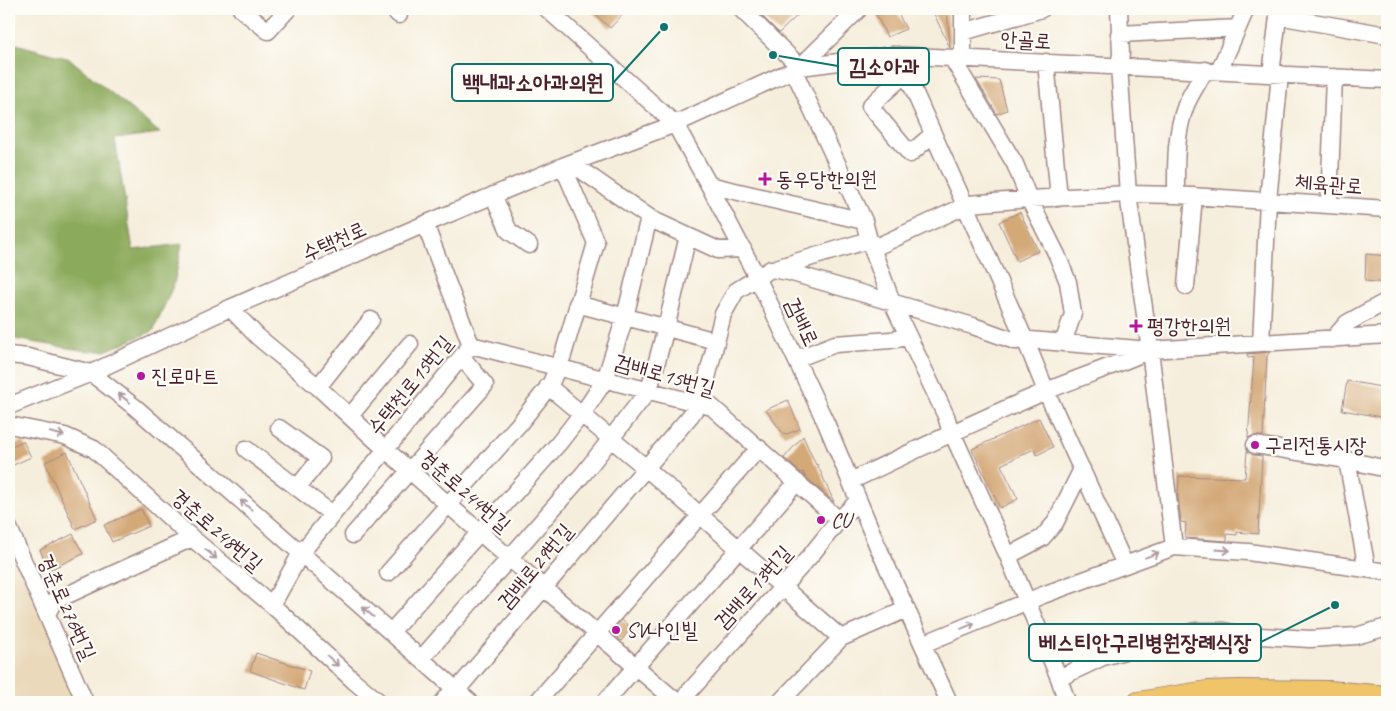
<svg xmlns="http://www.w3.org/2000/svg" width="1396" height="711" font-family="Caveat,'Poor Story',sans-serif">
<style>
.built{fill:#ead9ba}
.forest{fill:#8caa5c;stroke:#6b6444}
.building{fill:#d4a978}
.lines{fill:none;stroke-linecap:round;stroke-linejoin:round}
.minor-casing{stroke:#a08684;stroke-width:19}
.major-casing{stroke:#a08684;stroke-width:22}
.minor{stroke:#fff;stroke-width:16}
.major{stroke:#f0c469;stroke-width:20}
.oneway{stroke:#ae9aa0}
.poi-dot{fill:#b5179e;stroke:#fdfcf7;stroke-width:2}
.labels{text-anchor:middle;stroke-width:4.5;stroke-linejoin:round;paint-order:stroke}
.street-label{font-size:21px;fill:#4a1f2b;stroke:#fdfcf7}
.poi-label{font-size:21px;fill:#4a1f2b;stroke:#fdfcf7;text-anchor:start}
.leader{fill:none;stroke:#0f766e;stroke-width:2}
.callout-dot{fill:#0f766e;stroke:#fdfcf7;stroke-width:2}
.callout{fill:#fdfcf7;stroke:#0f766e;stroke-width:2}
.callout-label{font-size:22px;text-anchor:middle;font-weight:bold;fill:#4a1f2b}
</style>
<rect width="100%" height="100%" fill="#fdfcf7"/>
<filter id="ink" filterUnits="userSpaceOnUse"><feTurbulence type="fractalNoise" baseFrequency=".02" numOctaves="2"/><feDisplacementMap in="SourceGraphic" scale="10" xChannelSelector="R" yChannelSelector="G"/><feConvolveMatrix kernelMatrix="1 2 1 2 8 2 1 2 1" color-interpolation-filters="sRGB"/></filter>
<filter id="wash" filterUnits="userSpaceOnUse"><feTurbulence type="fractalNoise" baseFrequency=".0096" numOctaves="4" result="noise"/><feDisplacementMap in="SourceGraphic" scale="20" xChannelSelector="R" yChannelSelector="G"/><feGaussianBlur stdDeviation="1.12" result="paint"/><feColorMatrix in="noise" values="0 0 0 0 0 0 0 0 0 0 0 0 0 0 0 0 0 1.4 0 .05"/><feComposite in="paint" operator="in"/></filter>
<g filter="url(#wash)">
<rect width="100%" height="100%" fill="#f6eedc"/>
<path class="built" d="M9,525l74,169 -19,8h-55z"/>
<path class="forest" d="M9,42l61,17 90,74 -45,6 18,111 49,-6 -8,40 -21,47 -48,20h-19l-77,-13z"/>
<g id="blocks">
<path class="building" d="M589,9h39l-18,19z
M755,9h49l-25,24z
M882,9h14l10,20 -19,8 -12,-25z
M934,9h13l3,39 -16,-34z
M976,79l23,1 8,30 -10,4z
M1020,212l18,39 -21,10 -18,-39z
M1366,254l21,2v27l-22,-2z
M1270,352l-3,4 -4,80h-11l-4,2 6,-81 -6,1 -1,-4z
M1347,381l40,7v30l-45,-8z
M788,400l12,29 -16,6 -18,-25z
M1039,418l14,29 -16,8 -3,-6 -33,16 17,34 -18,9 -28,-59z
M803,436l13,29 1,-1 17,38 -29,-26 -2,-4 -2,1 -17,-15z
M23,441l8,16 -22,10v-20z
M1247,451l6,4 9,1 -4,78 -21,-2v3l-10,-1v7l-42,-3 1,-15 -5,-1 -3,-25 1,-21 66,2z
M67,452l30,67 -22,10 -30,-67z
M141,509l8,17 -37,16 -8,-17z
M73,534l10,20 -34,16 -9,-20z
M622,620l9,8 -10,13 -10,-9z
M256,653l54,18 -6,19 -54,-19z"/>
</g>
</g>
<g filter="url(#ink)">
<use href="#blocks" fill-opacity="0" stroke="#a08684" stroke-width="1"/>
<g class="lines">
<defs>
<path id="minor" d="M241,9l27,22 20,-22
M393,9l6,6
M547,9l128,115 34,61 48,92 69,146 52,124 71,155
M741,9l59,58 59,-58
M963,9v49
M1119,9l2,45 -2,12 9,128 22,156
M1278,16l109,19
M963,32l79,-23
M1119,34l119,-6
M898,55l131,294 17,42 79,174
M952,58l63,106 14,35 28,56 11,27 5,32 -10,29
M1046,62l13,136
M794,71l70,150 5,19 7,7 93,-43 60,-5 99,-5 48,1 211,14
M1219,71l27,-62
M906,73l-36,33 40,48 23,-20
M1271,74l8,-65
M571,163l82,57 65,30 25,-1
M709,185l155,36
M493,195l16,36 20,14
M1176,195c0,-31 -1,-61 10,-90 5,-12 13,-23 19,-35
M1329,204l5,-127
M776,268l93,-28 23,62 54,114 3,10 59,130 51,122 8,24
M1186,286l8,-90
M577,304l139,37
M230,308l28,29 60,50 67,62 124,109 168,144
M1333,339l14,-16 40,-22
M1261,343l7,-142 12,-127
M471,345l241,62 127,113
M9,355l19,2 63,16 45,35 334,294
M796,359l39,-15 56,-4 17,-3
M548,386l98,82 195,170
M318,387l53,-67
M9,406l82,-33 139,-65 195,-84 138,-58 112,-42 125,-57 93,-12 494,25
M350,416l60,-72
M9,425l56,11 29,13 98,89 80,67 82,76 25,21
M279,428l42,30 -24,30
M1255,445l92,15 40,9
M246,449l86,65
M1347,460l20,109
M851,481c64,-31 128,-61 193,-89 35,-15 71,-26 106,-42l24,197
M9,528l76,174
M353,535l132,-150 -23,-28
M1008,556l34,-18 13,-15 27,-54
M388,573l131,-149 31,-39 13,-30 33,-112 -33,-77
M272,605l29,-52 170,-208 -46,-121
M47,614l7,-13 138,-63
M391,632l168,-189 28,-36 18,-27 20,-63 24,-100
M923,644l120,-49 131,-48 74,5 139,20
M421,659l163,-186 65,-83 17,-62 22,-92
M1059,678l44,-21 93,-26h28l19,4 67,4 46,-3 31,-9
M443,702l5,-6 8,-5 235,-276 8,-12 7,-21 17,-68 13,-23 35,-22 18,3 184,54 42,15 15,-1 120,10 237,-15
M537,702l222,-254
M605,702l192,-220
M680,702l131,-147 28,-35 19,-19
M780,702l61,-64 66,-29
M1296,702h6"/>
<path id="major" d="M1138,702l69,-11 32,-1 90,1 58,5"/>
</defs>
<use href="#minor" class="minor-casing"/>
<use href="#major" class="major-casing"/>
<use href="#minor" class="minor"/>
<use href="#major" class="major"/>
</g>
<defs><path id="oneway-shaft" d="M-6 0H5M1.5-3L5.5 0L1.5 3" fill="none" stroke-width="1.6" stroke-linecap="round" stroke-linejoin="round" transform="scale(1.25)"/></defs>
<g class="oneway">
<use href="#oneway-shaft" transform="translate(124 398) rotate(-142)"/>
<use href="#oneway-shaft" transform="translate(57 434) rotate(13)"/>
<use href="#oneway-shaft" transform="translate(246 505) rotate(-139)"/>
<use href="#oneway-shaft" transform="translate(1223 550) rotate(4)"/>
<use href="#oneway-shaft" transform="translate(211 554) rotate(40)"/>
<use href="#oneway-shaft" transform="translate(1152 555) rotate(-20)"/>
<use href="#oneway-shaft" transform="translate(368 612) rotate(-139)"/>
<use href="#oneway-shaft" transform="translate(968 626) rotate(-22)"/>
<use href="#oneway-shaft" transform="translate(333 661) rotate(43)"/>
</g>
</g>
<g class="poi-dot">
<path d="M762.5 171.5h5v5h5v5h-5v5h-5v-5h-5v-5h5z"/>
<path d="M1133.5 318.5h5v5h5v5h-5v5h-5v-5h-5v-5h5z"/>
<circle cx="141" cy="376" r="5"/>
<circle cx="1255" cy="445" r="5"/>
<circle cx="821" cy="520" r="5"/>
<circle cx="616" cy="630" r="5"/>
</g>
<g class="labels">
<g class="street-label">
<text transform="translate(1026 40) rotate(3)" y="7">안골로</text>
<text transform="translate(1329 184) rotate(4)" y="7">체육관로</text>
<text transform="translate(334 241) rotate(-24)" y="7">수택천로</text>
<text transform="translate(802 322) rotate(65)" y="7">검배로</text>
<text transform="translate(665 375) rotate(16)" y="7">검배로15번길</text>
<text transform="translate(410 385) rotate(-51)" y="7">수택천로15번길</text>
<text transform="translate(465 491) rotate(41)" y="7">경춘로244번길</text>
<text transform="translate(217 530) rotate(41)" y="7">경춘로248번길</text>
<text transform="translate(535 566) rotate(-50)" y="7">검배로29번길</text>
<text transform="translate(753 587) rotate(-48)" y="7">검배로13번길</text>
<text transform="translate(67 607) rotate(66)" y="7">경춘로276번길</text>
</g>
<g class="poi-label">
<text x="776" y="186">동우당한의원</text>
<text x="1147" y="333">평강한의원</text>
<text x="151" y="383">진로마트</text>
<text x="1265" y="452">구리전통시장</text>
<text x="831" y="527">CU</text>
<text x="626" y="637">SV나인빌</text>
</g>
</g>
<path class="leader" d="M773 55L838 66M664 27L613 83M1335 605L1261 642"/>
<g class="callout-dot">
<circle cx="773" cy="55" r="5"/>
<circle cx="664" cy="27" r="5"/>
<circle cx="1335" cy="605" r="5"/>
</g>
<g class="callout">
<rect x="838" y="48" width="91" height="37" rx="5"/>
<rect x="452" y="64" width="161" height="37" rx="5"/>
<rect x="1029" y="624" width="232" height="37" rx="5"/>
</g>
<g class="callout-label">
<text x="884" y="74">김소아과</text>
<text x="533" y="90">백내과소아과의원</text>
<text x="1145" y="650">베스티안구리병원장례식장</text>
</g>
<rect width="1396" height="711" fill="none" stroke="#fdfcf7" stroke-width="30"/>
</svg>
